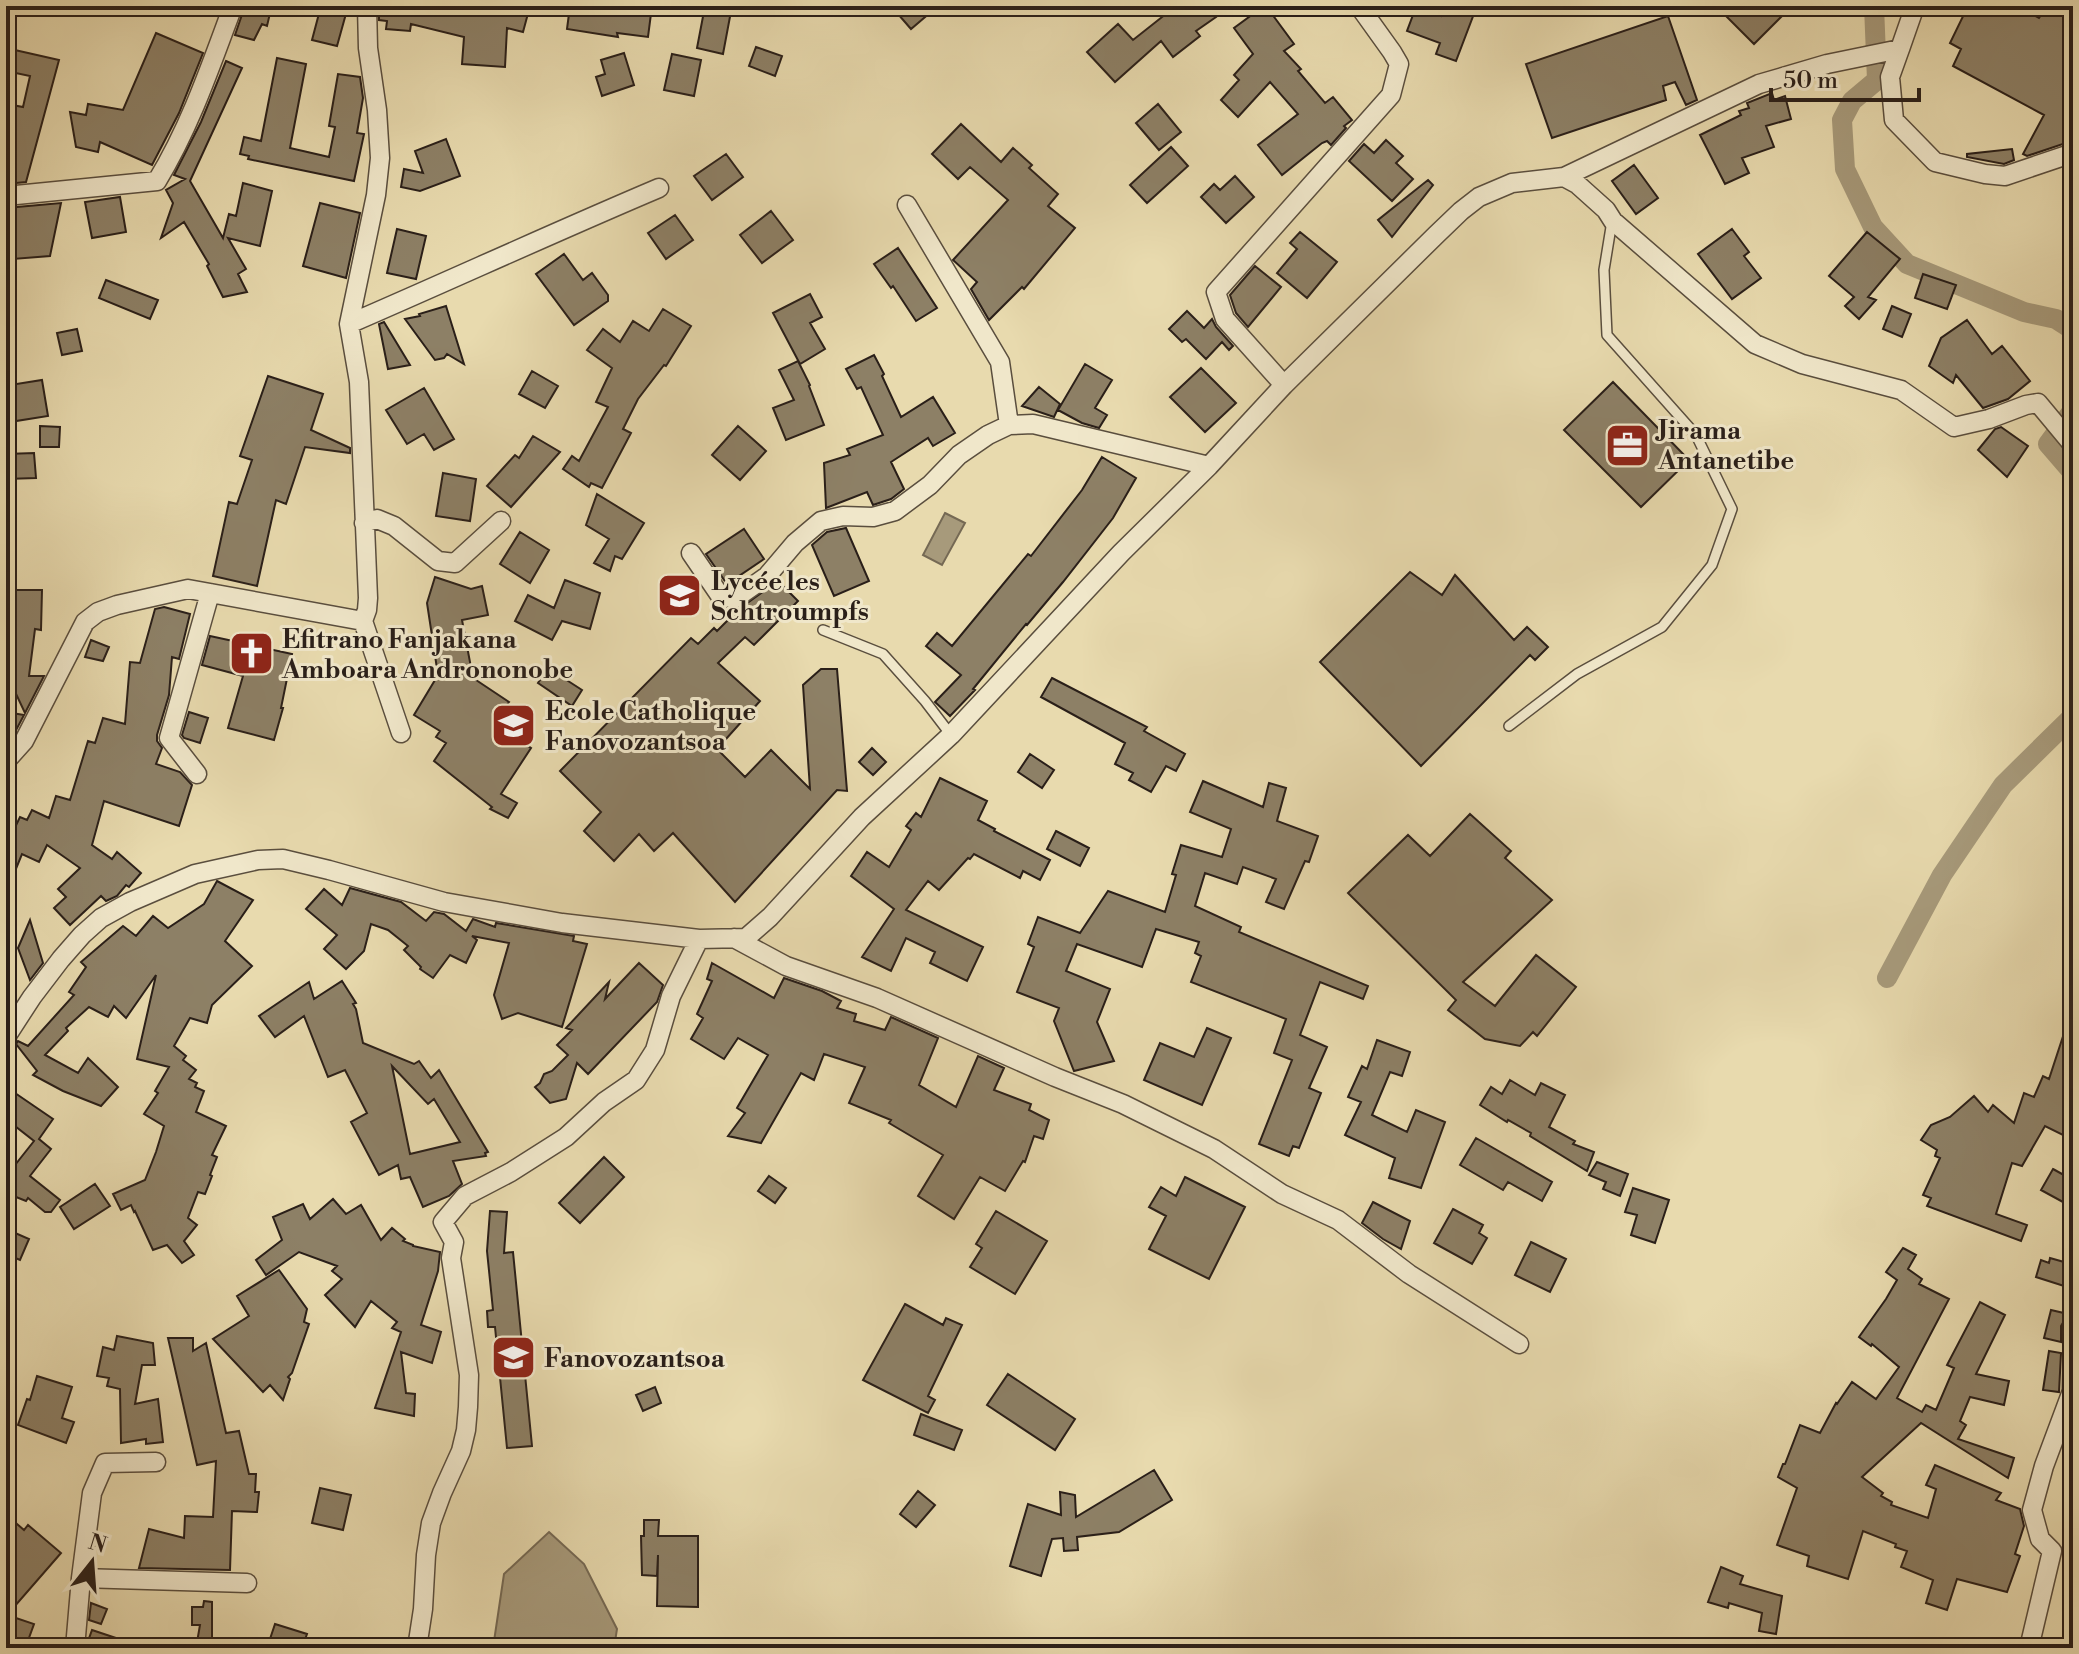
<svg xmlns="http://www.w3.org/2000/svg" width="2079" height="1654" font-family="'Libre Bodoni',serif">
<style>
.water{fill:#a79a7b;stroke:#756954;stroke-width:2}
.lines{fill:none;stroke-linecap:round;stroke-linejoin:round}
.canal{stroke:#a79a7b;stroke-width:20}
.building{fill:#8d8066;stroke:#2a1f19;stroke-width:2;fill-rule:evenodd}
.service-casing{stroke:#5a4e3e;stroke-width:12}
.minor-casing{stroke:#5a4e3e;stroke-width:21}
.service{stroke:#f0e7ca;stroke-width:9}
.minor{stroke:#f0e7ca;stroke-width:18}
.labels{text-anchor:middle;stroke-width:6;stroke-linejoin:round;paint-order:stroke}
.poi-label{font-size:26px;font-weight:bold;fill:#2a1f19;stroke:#f0e7ca;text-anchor:start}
</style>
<rect width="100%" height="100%" fill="#e8daae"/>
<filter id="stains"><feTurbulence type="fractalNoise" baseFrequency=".0025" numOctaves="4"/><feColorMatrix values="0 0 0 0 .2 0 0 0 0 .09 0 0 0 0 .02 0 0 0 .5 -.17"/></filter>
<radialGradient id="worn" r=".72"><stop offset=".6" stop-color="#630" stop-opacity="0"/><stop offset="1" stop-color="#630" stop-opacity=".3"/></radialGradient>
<path class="water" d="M945,513l20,10 -23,42 -19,-10z
M549,1532l35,32 33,65 -3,19h-121l11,-74z"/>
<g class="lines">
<path class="canal" d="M1874,6l3,74 -25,21 -10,19 3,49 28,58 34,37 117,48 32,7 17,11
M2073,410l-25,34 25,29
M1887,978l55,-103 61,-90 70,-69"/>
</g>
<path class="building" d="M245,6h16l10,3 -4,17 -5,-2 -8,16 -19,-5z
M321,6l26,4 -10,36 -25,-6z
M379,6h33l28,4 1,-4h89l-7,26 -16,-4 -2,39 -43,-3 2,-27 -53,-13 -1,7 -24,-2 1,-8 -8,-1z
M570,6h82l-4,31 -31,-4 1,4 -51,-8z
M705,6h27l-9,48 -26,-6z
M891,6h47l-27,23z
M1176,6h32l8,11 -20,14 4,5 -27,21 -12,-16 -46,41 -28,-30 31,-28 15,16z
M1264,6h2l28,38 -10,7 17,18 -3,2 27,32 8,-6 19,23 -8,6 2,2 -15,17 -4,-4 -5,2 -40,32 -24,-30 40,-31 -28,-32 -32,35 -17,-17 18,-20 -5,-5 19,-21 -19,-26z
M1445,6h17l13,5 -19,50 -20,-7 4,-11 -33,-12 9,-24 25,9z
M1716,6h76l-38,38z
M1968,6h50l21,12 8,-12h12l14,9v123l-4,4 -42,14 -4,-2 21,-39 -91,-49 8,-17 -11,-6z
M1668,16l29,84 -11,5 -11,-23 -12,4 3,14 -114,38 -26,-74z
M156,33l47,20 -24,60 -27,52 -52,-23 -2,10 -22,-5 -6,-35 16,3 2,-11 35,6z
M756,47l26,9 -7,20 -26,-10z
M6,48l53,12 -33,122 -20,2v-66l3,1 3,-14 11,2 7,-31 -24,-5z
M624,53l10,32 -32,11 -6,-19 9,-3 -4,-14z
M672,54l29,6 -7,36 -30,-6z
M277,58l29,6 -16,84 39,9 6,-30 -6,-1 9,-52 22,3 3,21 -6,35 7,1 -10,47 -106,-22 1,-3 -9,-2 4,-17 17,4z
M226,61l16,7 -52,113 33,57 6,-24 7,2 7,-33 29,8 -12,55 -32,-8 18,31 -8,5 9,18 -24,5 -16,-31 2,-2 -25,-42 -23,16 12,-35 -7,-13 19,-11 -11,-4 27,-53z
M1772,93l2,7 11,-4 6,23 -25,7 8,21 -32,11 7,15 -24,11 -25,-49 41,-20 -2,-4 10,-3 -2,-5z
M1158,104l23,28 -22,18 -23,-27z
M961,124l40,38 12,-14 19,17 -3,3 29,26 -10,12 27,22 -51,61 -2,-2 -33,33 -18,-31 6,-7 -24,-22 55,-60 -38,-33 -12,12 -26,-25z
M446,139l14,37 -40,15 -19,-4 3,-18 19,4 -8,-22z
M1386,140l17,16 -7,7 17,16 -21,22 -43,-40 15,-17 10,9z
M1171,147l17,19 -41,37 -17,-18z
M2012,149l2,11 -10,4 -37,-7v-3z
M726,154l17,23 -31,23 -18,-24z
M1634,165l24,33 -22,16 -24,-33z
M1235,176l19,21 -28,26 -25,-26 13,-13 6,6z
M1428,180l5,5 -41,52 -14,-17z
M120,197l6,35 -34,6 -7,-36z
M61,203l-11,53 -37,3 -1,-22 -6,1v-30z
M320,203l40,10 -14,65 -43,-12z
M771,211l22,29 -31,23 -22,-28z
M675,215l18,25 -27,19 -18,-26z
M397,229l29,7 -10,43 -29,-6z
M1732,229l17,23 -5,4 17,22 -29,21 -34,-45z
M1300,232l37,30 -30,36 -30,-25 20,-24 -7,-6z
M1867,232l33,27 -32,38 8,3 -17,19 -14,-13 9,-9 -25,-21z
M898,248l39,60 -21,13 -23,-35 -2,2 -17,-24z
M564,254l19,26 9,-7 16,22v6l-34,24 -38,-51z
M1255,266l26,21 -33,40 -12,-14 -6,-18z
M1923,274l33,11 -9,24 -32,-11z
M106,280l52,20 -8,19 -51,-21z
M810,294l12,23 -12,6 15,26 -25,15 -27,-51z
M446,306l18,58 -17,-10 -3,4 -9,2 -30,-41 15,-3 -1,-2z
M1892,306l19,8 -9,23 -19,-8z
M663,309l28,17 -25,40 -2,-1 -26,34 -15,30 8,4 -29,55 -11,-5 -2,4 -26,-18 9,-13 7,5 29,-54 -12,-5 16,-34 -25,-18 16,-21 17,13 13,-21 16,10z
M1187,311l17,17 8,-9 4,8 17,19 -4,4 -7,-8 -16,17 -20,-20 -4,3 -13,-13z
M1967,320l25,34 10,-8 28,35 -22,18 -25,9 -27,-33 -3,8 -24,-17 12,-28z
M384,322l26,43 -22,4 -9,-45z
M77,329l5,22 -20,4 -5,-22z
M874,355l10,19 -2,2 19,41 32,-20 22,36 -22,13 -5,-8 -37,24 13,27 -13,10 -18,6 -6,-13 -41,16 -2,-45 26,-8 -3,-6 36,-14 -22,-48 -4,2 -11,-20z
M798,361l12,24 -1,1 15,39 -38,15 -13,-32 21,-8 -15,-30z
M1085,364l27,16 -17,28 12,7 -8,13 -17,-5 -24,-13z
M1201,368l35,35 -31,29 -35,-35z
M532,371l26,15 -13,22 -26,-14z
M268,376l55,18 -12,36 39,18v5l-45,-6 -19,57 -10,-4 -19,86 -44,-10 16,-74 8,2 15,-44 -12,-4z
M42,380l6,36 -32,5 -6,-36z
M1613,382l76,78 -48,47 -77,-77z
M1039,387l21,17 -6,13 -32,-11z
M424,388l30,51 -20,11 -10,-16 -17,10 -21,-34z
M40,426l20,1 -1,20h-19z
M738,426l28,25 -26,29 -28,-25z
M2001,427l27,19 -21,31 -29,-27 17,-21z
M533,436l27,16 -49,55 -24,-21 28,-31 4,3z
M34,453l2,25 -30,1v-25z
M1102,457l34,21 -23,40 -50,64 -36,43 -1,-1 -53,65 2,1 -25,26 -15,-14 26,-27 -35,-29 11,-13 15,13 76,-92 3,2 51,-66z
M443,473l33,6 -6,42 -34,-5z
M597,494l47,29 -22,36 -7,-3 -5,15 -16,-8 15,-24 -23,-14z
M846,528l23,53 -35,15 -22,-51 15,-13z
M744,529l20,30 -37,25 -21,-30z
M520,532l29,18 -19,33 -30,-19z
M1410,572l32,23 13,-20 59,65 13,-13 21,20 -13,13 -5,-5 -109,111 -101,-104z
M435,577l36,12 11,-3 6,29 -26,5 11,58 36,24 -15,21 37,25 -30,46 16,9 -9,15 -18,-9 2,-2 -58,-46 12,-18 -10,-6 4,-6 -26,-16 24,-40 -11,-72z
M565,580l35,13 -10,36 -28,-8 -10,19 -37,-19 13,-26 26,13z
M778,581l20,20 -44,44 -9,-8 -27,26 42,38 -43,48 28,28 26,-27 39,39 -7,-104 18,-16h16l10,122 -10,-1 -102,112 -62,-69 -19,18 -15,-17 -25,27 -30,-30 17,-19 -41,-41 131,-133 7,6 16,-16 3,3 22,-22z
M6,590h36l-1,40 -6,-1 -6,47h15l-19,37 -16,-34 5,-37h-8z
M164,607l26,7 -11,45 -7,-2 -3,38 -12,40v6l5,7 -6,16 24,8 12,13 -13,41 -75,-25 -12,44 20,14 5,-7 24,21 -12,14 -3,-2 -9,11 -11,5 -5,-5 -31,29 -16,-17 12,-11 -8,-8 22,-21 -33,-23 -8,17 -17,-8 -16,39v-47l14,-29 7,3 5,-10 17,8 7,-22 14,4 18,-59 7,2 8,-25 22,6 5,-62 10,1 15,-54z
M210,636l82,18 -11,54h2l-9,32 -46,-12 15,-52 -41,-11z
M91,640l18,7 -6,14 -18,-4z
M548,668l34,22 -10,16 -34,-23z
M1052,678l95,49 -3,4 41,23 -9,17 -10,-5 -15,26 -22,-12 4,-7 -18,-9 10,-21 -84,-46z
M6,712l18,3 -10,19 -8,9z
M189,712l19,6 -8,25 -16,-5 -2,-3z
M872,748l14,14 -13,13 -14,-13z
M1030,754l24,16 -12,18 -24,-16z
M940,778l47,23 -9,19 17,9 -1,2 56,29 -10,20 -17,-9 -3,7 -46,-24 -4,5 -2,-1 -29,32 -11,-9 -22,29 77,37 -16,34 -37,-18 5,-11 -29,-14 -15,33 -29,-14 32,-48 -43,-33 16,-24 22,15 22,-37 -5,-4 10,-13 5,4z
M1203,781l60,26 6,-24 17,5 -9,33 41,15 -9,26 -4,-1 -21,48 -18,-7 10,-23 -33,-12 -6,17 -32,-11 -10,33 46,21 -2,5 129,54 -5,13 -43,-17 -20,53 27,12 -18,41 12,5 -22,55 -6,-2 -4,10 -30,-12 33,-84 -18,-7 12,-34 -95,-37 10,-26 -6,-3 4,-11 -43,-13 -14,38 -65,-23 -11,27 44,18 -13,33 17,39 -40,10 -20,-50 5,-13 -42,-16 17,-45 -6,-3 10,-27 42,16 28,-42 57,21 11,-37 -4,-1 9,-29 41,12 9,-28 -41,-17z
M1470,814l41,37 -6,7 47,42 -89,82 32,24 41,-51 40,32 -39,49 -4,-4 -13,14 -35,-7 -37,-29 8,-10 -108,-107 60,-58 22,21z
M1056,831l33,17 -9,18 -33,-17z
M217,881l36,19 -28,41 27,25 -40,39 -5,18 -17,-5 -16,28 12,10 -3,4 13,10 -7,9 8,4 -2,4 9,4 -8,21 30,14 -14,29 5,2 -7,18 2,1 -7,18 -7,-2 -10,26 9,7 -13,16 10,14 -12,8 -15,-18 -14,5 -18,-39 -1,1 -3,-7 -10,5 -8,-16 32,-14 11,-28 8,-26 -20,-12 14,-21 -3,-2 14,-24 -32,-8 19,-84 -30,43 -12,-12 -6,11 -19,-10 -23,21 2,3 -23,24 33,18 10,-15 30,29 -17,19 -38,-15 -30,-16 4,-4 -21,-27 2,-3 10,5 46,-51 -5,-3 17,-25 -5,-5 42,-36 13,10 17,-20 15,12 36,-24z
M350,888l51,14 25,19 8,-9 10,2 22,17 7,-12 22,8 1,-4 78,13 -1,5 14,3 -25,83 -44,-14 -16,6 -8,-24 15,-52 -37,-7 5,4 -11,23 -16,-8 -17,23 -13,-9 1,-2 -17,-17 4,-4 -20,-16 -17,-6 -7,27 -18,18 -22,-20 13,-14 -31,-26 18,-20 18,16z
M30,920l13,43 -13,17 -12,-32z
M639,963l24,22 -6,17 -69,72 -11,-11 -11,36 -16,4 -15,-16 5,-4 4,-9 8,-3 16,-16 -11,-10 15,-15 -6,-2 43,-46 -4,17z
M712,963l62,35 10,-20 38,13 19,10 -4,7 19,6 -2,7 31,9 6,-13 47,21 -19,47 37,22 22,-51 26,12 -10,22 37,14 -2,6 20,10 -6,19 -9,-3 -9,26 -2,-1 -18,30 -25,-14 -26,42 -36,-23 25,-41 -54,-32 2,-3 -42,-17 16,-36 -41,-13 -10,26 -13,-7 -40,70 -33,-7 17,-23 -8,-5 31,-53 -30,-17 -14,21 -33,-20 12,-21 -6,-4 15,-33 -5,-2z
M342,981l14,22 -3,1 3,5 7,34 51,21 5,-3 12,17 8,-8 49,82 -3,1 1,3 -33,5 9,23 -13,12 -26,11 -13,-30 -9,2 -3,-14 -19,10 -28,-53 16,-9 -22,-43 -17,7 -24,-61 -29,21 -16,-21 50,-34 5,17zM392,1066l36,38 6,-5 26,43 -50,12z
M2070,1015h3v125l-28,-14 -23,40 -10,-3 -16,51 31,11 -6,16 -94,-35 4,-8 -8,-3 17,-37 -5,-2 2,-6 -16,-10 10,-15 19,-8 24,-21 14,16 5,-7 21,18 10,-30 10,4 9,-21 6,3z
M1207,1028l24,10 -29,67 -58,-25 16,-37 34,14z
M1377,1040l33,12 -8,24 -12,-4 -18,43 35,17 9,-22 29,12 -24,66 -32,-10 6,-20 -50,-23 16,-33 -13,-5 14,-31 5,3z
M1510,1080l25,15 6,-12 24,12 -16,32 26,14 -2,3 21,8 -7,19 -57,-35 1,-3 -23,-13 -1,2 -27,-17 11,-18 11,7z
M15,1093l38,26 -14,20 12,10 -21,27 30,24 -9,12h-6l-17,-14 -2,3 -20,-8v-33l9,5 19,-24 -28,-22v-15z
M1476,1138l76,44 -10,19 -34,-19 -5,8 -43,-25z
M604,1157l20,20 -44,46 -21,-20z
M1597,1162l31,12 -8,22 -17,-7 3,-7 -17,-7z
M2053,1169l20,11 -10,22 -22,-12z
M769,1176l17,12 -11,15 -17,-12z
M1185,1177l60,30 -36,72 -60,-30 17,-33 -17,-9 12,-20 15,9z
M95,1184l15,22 -36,23 -14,-22z
M1633,1188l36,12 -14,43 -24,-8 6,-20 -12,-3z
M333,1199l13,15 15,-9 20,35 11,-12 13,11 -2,2 10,4v1l27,6 -2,19 -17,54 20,7 -9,31 -31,-11 5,41 9,1 -1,22 -39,-8 26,-76 -9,-4 5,-6 -26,-21 -16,26 -30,-32 17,-16 -10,-8 5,-5 -38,-14 -33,23 -10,-15 26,-20 -9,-23 30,-13 7,15z
M1373,1202l37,19 -9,28 -18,-10 -21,-16z
M1453,1209l30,16 -4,8 8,5 -15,26 -38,-21z
M490,1211l17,1 -3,41 9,-1 19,194 -25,2 -12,-121h-7l-1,-16 6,-1 -6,-59z
M996,1211l51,30 -32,53 -45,-27 12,-19 -6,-4z
M6,1229l23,10 -9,21 -14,-6z
M1531,1242l35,17 -16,33 -35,-17z
M1903,1248l13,7 -8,14 14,10 -3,5 30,15 -52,99 25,14 4,-7 10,5 18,-42 -7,-3 33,-63 25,13 -29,59 33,7 -5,24 -34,-8 -10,24 6,4 -8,14 56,19 -6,20 -87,-55 -59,54 21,16 -2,3 11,6 -1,3 37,13 8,-29 -10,-4 9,-20 66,28 -5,7 24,9 4,17 -9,28 5,2 -13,36 -50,-13 -10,31 -21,-7 7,-23 -32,-13 6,-16 -12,-4 1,-3 -33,-13 -15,48 -41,-13 2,-10 -32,-11 20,-57 -19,-11 5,-13h2l15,-39 20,8 16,-30 1,1 15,-22 24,17 23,-32 -27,-23 -1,2 -12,-9 27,-38 11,-19 -11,-8z
M2050,1258l21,6 -7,22 -28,-9 5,-17 8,3z
M279,1270l28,39 -3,13 5,2 -17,49 -4,4 2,2 -7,21 -13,-15 -7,7 -50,-53 36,-23 -12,-20z
M905,1304l38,21 3,-7 16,7 -34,71 7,4 -7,13 -65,-33z
M2051,1310l17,4 -7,12v16l-17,-4z
M117,1336l36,7 2,22h-13l-7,39 23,-5 5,43 -17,2v-5l-25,4 -1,-54 -13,-3 2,-8 -12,-2 6,-29 11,3z
M168,1338h25v13l13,-8 20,90 13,-2 10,43h7l-1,18h4l-2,20 -25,-1 -2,59 -91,-2 10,-39 35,9 1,-22 28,1 3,-56 -19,4z
M2049,1351l12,2 -2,39 -16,-2z
M1008,1374l67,45 -20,31 -68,-45z
M37,1376l35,11 -10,31 12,4 -8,21 -48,-18 9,-26 3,1z
M655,1387l6,16 -18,8 -7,-16z
M921,1414l41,16 -8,20 -40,-15z
M1154,1470l18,30 -53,32 -42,5 1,13 -14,1 -1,-13 -11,1 -11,37 -31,-10 18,-62 33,11 -1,-23 15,3 1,22z
M320,1488l31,7 -8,35 -31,-7z
M918,1491l17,14 -19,22 -16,-13z
M644,1520h15l-1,16h40v71l-41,-1 1,-51 -1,21 -15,-1 -1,-39h3z
M17,1524l7,6 4,-5 33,28 -54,62 27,9 -8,22 -20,-6v-103z
M1721,1567l22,9 -3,8 42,12 -6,38 -17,-3 3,-18 -33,-10 -1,5 -20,-6z
M204,1601l8,1v46h-16l4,-23h-8v-18h11z
M91,1603l16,6 -6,15 -12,-4z
M275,1624l32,10 -5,14h-35z
M92,1630l45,15v3h-39l-11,-4z"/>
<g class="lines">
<defs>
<path id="service" d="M823,630l60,24 42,47 26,34
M1509,726l68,-52 85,-47 50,-62 20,-56 -36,-74 -89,-100 -3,-65 8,-49"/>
<path id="minor" d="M367,6l1,42 9,62 3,48 -4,37 -27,129 10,58 9,216 -1,12 -4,11 38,112
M1900,49l-10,28 4,43 41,42 50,12 20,2 68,-23
M1564,177l195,-93 68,-20 73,-15 15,-43
M6,196l151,-15c33,-54 54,-116 76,-175
M907,205l93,157 9,63
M349,324c104,-45 206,-92 310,-136
M1284,385l-59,-66 -9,-27 175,-197 8,-31 -7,-12 -33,-46
M364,523l13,-4 17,7 44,35 17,2 46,-42
M691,553l30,44 15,1 31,-22 28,-33 26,-22 22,-5 30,1 22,-6 35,-26 29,-30 29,-20 21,-10 24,-1 176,42
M6,761l18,-20 61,-119 13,-10 19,-7 71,-16 175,32
M197,774l-28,-36 41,-145
M734,938l52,28 91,32 178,79 68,27 91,45 68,45 56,26 71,54 110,70
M6,1037l26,-40 29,-38 21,-24 19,-17 29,-16 65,-28 63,-14 25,-1 46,11 115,32 118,21 137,16 47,-1 24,-21 92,-100 89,-82 170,-182 88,-87 75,-81 152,-150 25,-24 18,-14 33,-14 52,-6 13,7 29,26 7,11 142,123 47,20 99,26 53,37 35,-8 37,-14 12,-2 35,42
M81,1578l166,5
M75,1648l6,-70 11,-85 13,-30 51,-1
M417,1648l6,-39 3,-54 5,-32 11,-30 19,-42 5,-21 2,-23 1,-32 -18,-117 3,-16 -11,-20 22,-26 46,-24 55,-35 38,-35 32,-22 19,-30 16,-54 28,-57
M2029,1648l23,-97 -12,-12 -8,-29 12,-44 28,-75 1,-64"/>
</defs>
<use href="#service" class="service-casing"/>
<use href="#minor" class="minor-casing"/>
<use href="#service" class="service"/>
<use href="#minor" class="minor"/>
</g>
<defs>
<symbol id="office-square" viewBox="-11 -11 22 22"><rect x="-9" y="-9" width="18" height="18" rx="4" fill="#8f2418" stroke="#f0e7ca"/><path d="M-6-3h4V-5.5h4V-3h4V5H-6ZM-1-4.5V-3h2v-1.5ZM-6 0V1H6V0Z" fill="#fff"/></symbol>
<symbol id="school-square" viewBox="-11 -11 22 22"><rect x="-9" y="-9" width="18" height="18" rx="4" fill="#8f2418" stroke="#f0e7ca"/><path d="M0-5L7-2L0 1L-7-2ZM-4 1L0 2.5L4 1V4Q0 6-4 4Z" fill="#fff"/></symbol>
<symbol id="church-square" viewBox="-11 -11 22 22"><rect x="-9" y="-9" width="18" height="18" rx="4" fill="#8f2418" stroke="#f0e7ca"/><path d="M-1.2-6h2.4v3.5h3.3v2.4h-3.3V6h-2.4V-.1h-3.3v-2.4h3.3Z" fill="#fff"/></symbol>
</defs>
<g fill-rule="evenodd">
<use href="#office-square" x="1602" y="420" width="51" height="51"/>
<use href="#school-square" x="654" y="570" width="51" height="51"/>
<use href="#church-square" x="226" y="628" width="51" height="51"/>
<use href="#school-square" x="488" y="700" width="51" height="51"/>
<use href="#school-square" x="488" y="1332" width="51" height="51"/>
</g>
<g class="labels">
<g class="poi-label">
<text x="1658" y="439">Jirama<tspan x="1658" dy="30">Antanetibe</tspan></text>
<text x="711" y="590">Lycée les<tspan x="711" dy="30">Schtroumpfs</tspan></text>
<text x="282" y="648">Efitrano Fanjakana<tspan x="282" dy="30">Amboara Andrononobe</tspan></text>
<text x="545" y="720">Ecole Catholique<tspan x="545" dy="30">Fanovozantsoa</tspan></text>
<text x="544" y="1367">Fanovozantsoa</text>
</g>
</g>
<rect width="2079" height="1654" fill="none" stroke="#e8daae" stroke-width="32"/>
<rect x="8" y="8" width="2063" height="1638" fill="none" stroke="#2a1f19" stroke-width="4"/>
<rect x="16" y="16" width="2047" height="1622" fill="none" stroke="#2a1f19" stroke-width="2"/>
<g transform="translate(92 1562) rotate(17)" stroke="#f0e7ca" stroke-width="6" paint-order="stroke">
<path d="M0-6L14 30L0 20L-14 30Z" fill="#2a1f19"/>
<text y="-12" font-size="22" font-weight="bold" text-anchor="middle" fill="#2a1f19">N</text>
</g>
<path d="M1771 88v12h148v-12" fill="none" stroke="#2a1f19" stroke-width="4"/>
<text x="1783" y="88" font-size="24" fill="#2a1f19" stroke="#f0e7ca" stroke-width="6" paint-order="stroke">50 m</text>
<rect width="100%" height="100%" filter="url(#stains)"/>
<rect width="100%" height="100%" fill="url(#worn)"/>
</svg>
